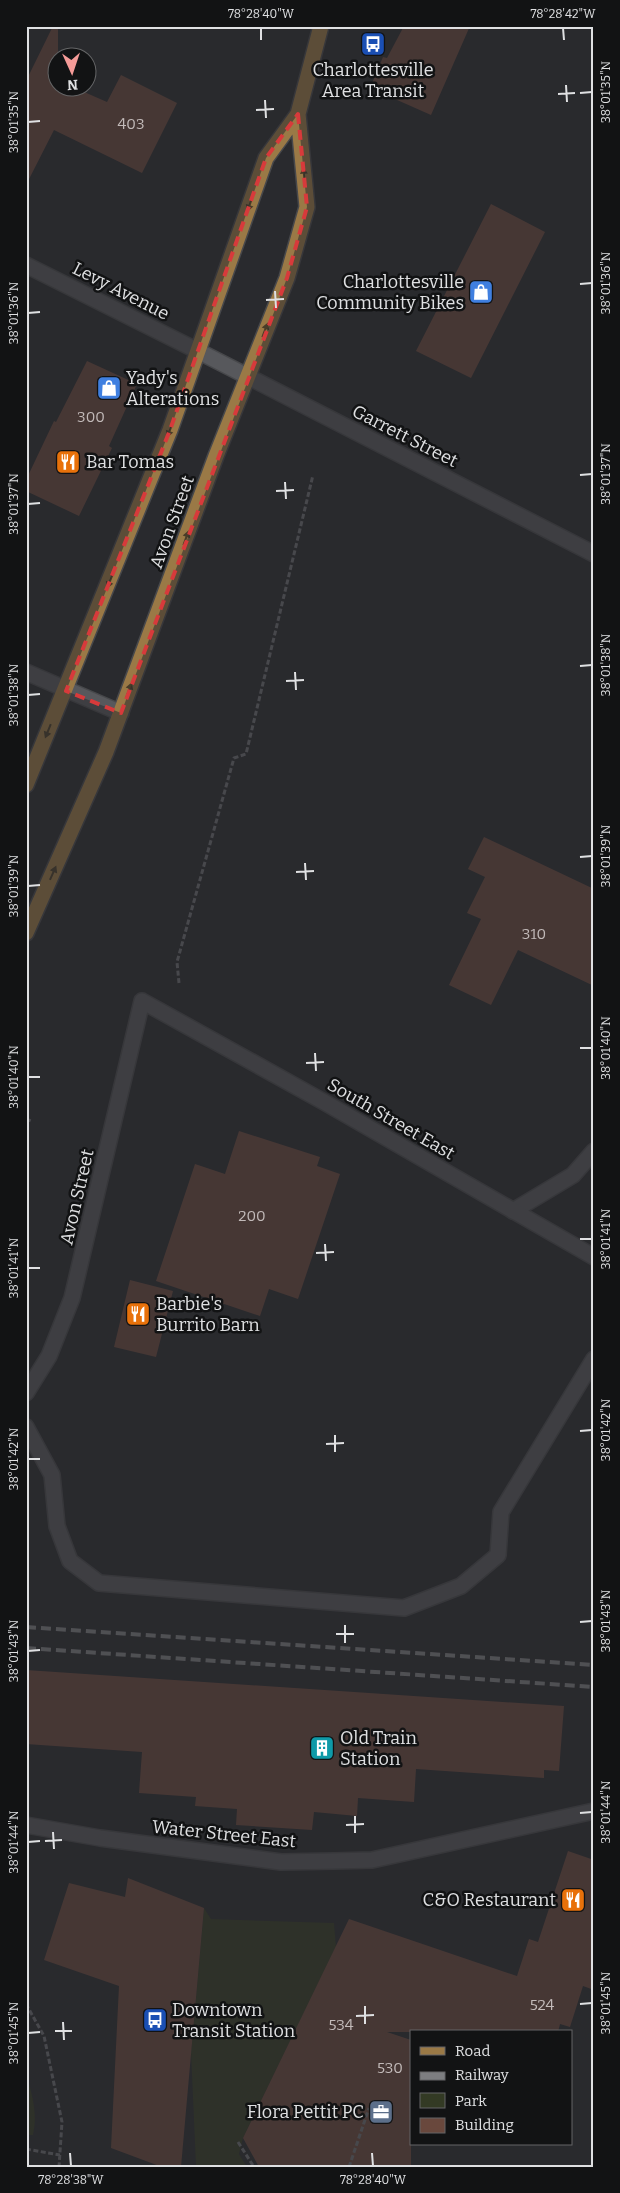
<svg xmlns="http://www.w3.org/2000/svg" width="620" height="2193" font-family="Bitter,serif">
<style>
.green{fill:#333a24}
.building{fill:#69483d}
.lines{fill:none;stroke-linecap:round;stroke-linejoin:round}
.lane-casing{stroke:#47484b;stroke-width:18}
.street-casing{stroke:#47484b;stroke-width:18}
.secondary-casing{stroke:#47484b;stroke-width:18}
.primary-casing{stroke:#47484b;stroke-width:18}
.path{stroke:#6c6d71;stroke-width:3;stroke-dasharray:5 2.5;stroke-linecap:butt}
.lane{stroke:#57585c;stroke-width:15}
.street{stroke:#57585c;stroke-width:15}
.secondary{stroke:#57585c;stroke-width:15}
.primary{stroke:#9a7946;stroke-width:15}
.rail{stroke:#7d7e81;stroke-width:4;stroke-dasharray:10 5;stroke-linecap:butt}
.oneway{fill:#483c28}
.marked{fill:none;stroke:#d73a3b;stroke-width:4;stroke-dasharray:10 6;stroke-linejoin:round}
.ticks{fill:none;stroke:#dfe0e2;stroke-width:2}
.labels{text-anchor:middle;stroke-width:5;stroke-linejoin:round;paint-order:stroke}
.number-label{font-size:15px;fill:#c2bab9}
.poi-label{font-size:18px;fill:#dfe0e2;stroke:#121314;text-anchor:start}
.street-label{font-size:18px;fill:#dfe0e2;stroke:#121314}
.neatline{fill:none;stroke:#dfe0e2;stroke-width:2}
.ticks-label{font-size:12px;text-anchor:middle;fill:#dfe0e2}
</style>
<rect width="100%" height="100%" fill="#292a2e"/>
<path class="green" d="M204,1908l7,11 123,4 2,24 -93,191 -4,16 8,13h-51l-5,-114z
M26,2073c6,21 12,40 7,62h-7z"/>
<path class="building" d="M53,26h5v62h17l32,14 14,-27 56,28 -35,70 -88,-43 -28,55v-104z
M404,26h66l-39,89 -61,-27 13,-31 4,1z
M491,204l54,28 -74,146 -55,-27z
M87,361l50,23 -28,62 3,2 -33,68 -53,-25v-11l28,-59 2,1z
M484,837l110,52v97l-76,-36 -27,55 -42,-20 32,-66 -14,-6 18,-36 -17,-8z
M239,1131l81,26 -3,9 23,8 -42,125 -29,-10 -9,27 -104,-35 39,-117 30,10z
M130,1280l43,11 -17,66 -42,-10z
M26,1670l538,36 -5,65 -15,-1v8l-128,-9 -2,33 -56,-4 -1,18 -43,-4 -2,18 -76,-5 1,-16 -42,-3 1,-9 -57,-4 3,-41 -116,-8z
M568,1851l26,9v130l-11,-4 -13,41 -10,-3 -2,8h-171l24,8v127h-152l-16,-29 106,-219 168,57 12,-37 9,3z
M128,1878l76,30 -23,259h-19l-51,-19 8,-162 -75,-26 25,-77 56,14z"/>
<g class="lines">
<defs>
<path id="lane" d="M513,1211l60,-36 21,-24
M26,1427l26,48 5,51 13,35 29,22 305,25 57,-22 37,-31 3,-43 93,-153"/>
<path id="street" d="M26,265l172,86
M26,672l95,41
M26,1393l23,-37 23,-58 70,-297 182,101 270,155"/>
<path id="secondary" d="M198,351l396,203
M26,1825l74,13 181,24 53,-1 38,-1 222,-49"/>
<path id="primary" d="M26,785l144,-355 96,-272 32,-44
M26,933l80,-181 110,-296 71,-178 20,-71 -9,-93 23,-88"/>
</defs>
<use href="#lane" class="lane-casing"/>
<use href="#street" class="street-casing"/>
<use href="#secondary" class="secondary-casing"/>
<use href="#primary" class="primary-casing"/>
<path class="path" d="M179,983l-2,-21 57,-204 12,-4 67,-279
M26,1119l5,2
M26,2004l18,32 18,86 -3,45
M238,2142l16,25
M26,2149l34,6
M349,2167l20,-59"/>
<use href="#lane" class="lane"/>
<use href="#street" class="street"/>
<use href="#secondary" class="secondary"/>
<use href="#primary" class="primary"/>
<path class="rail" d="M26,1627l568,38
M26,1648l568,39"/>
</g>
<defs><path id="oneway-solid" d="M-6-.8H1V-3.2L6.5 0L1 3.2V.8H-6Z" transform="scale(1.25)"/></defs>
<g class="oneway">
<use href="#oneway-solid" transform="translate(304 175) rotate(-95)"/>
<use href="#oneway-solid" transform="translate(250 204) rotate(109)"/>
<use href="#oneway-solid" transform="translate(265 330) rotate(-69)"/>
<use href="#oneway-solid" transform="translate(170 430) rotate(111)"/>
<use href="#oneway-solid" transform="translate(186 538) rotate(-70)"/>
<use href="#oneway-solid" transform="translate(110 581) rotate(112)"/>
<use href="#oneway-solid" transform="translate(129 690) rotate(-70)"/>
<use href="#oneway-solid" transform="translate(48 731) rotate(112)"/>
<use href="#oneway-solid" transform="translate(53 873) rotate(-66)"/>
</g>
<path d="M0 0H620V2193H0ZM298,114l9,93 -20,71 -166,435 -55,-22 104,-261 96,-272z" fill="#292a2e" fill-opacity=".55" fill-rule="evenodd"/>
<path class="marked" d="M298,114l9,93 -20,71 -166,435 -55,-22 104,-261 96,-272z"/>
<path class="ticks" d="M261,28v12M563,28l1,12M566,85l1,17M580,93l12,-1M558,94l17,-1M265,100l1,18M256,110l18,-1M28,122l12,-1M580,284l12,-1M275,291l1,17M266,300l18,-1M28,313l12,-1M580,475l12,-1M285,482l1,17M276,491l18,-1M28,504l12,-1M580,666l12,-1M295,672l1,18M286,681l18,-1M28,695l12,-1M580,857l12,-1M305,863l1,17M296,872l18,-1M28,886l12,-1M580,1048h12M315,1053l1,18M306,1063l18,-1M28,1077h12M580,1239h12M325,1244l1,17M316,1253l18,-1M28,1268h12M580,1431l12,-1M335,1435v17M326,1444l18,-1M28,1459h12M580,1622l12,-1M345,1625v18M336,1634h18M28,1651l12,-1M580,1813l12,-1M355,1816v17M346,1825l18,-1M53,1832l1,17M45,1841l17,-1M28,1842l12,-1M580,2004l12,-1M365,2006v18M356,2016l18,-1M63,2022l1,18M55,2031h17M28,2033l12,-1M70,2153l1,13M372,2153l1,13"/>
<defs>
<symbol id="bus-square" viewBox="-11 -11 22 22"><rect x="-9" y="-9" width="18" height="18" rx="4" fill="#1a4fb4" stroke="#121314"/><path d="M-5-6H5V4H4V6H2V4H-2V6H-4V4H-5ZM-3.5-4V0h7V-4ZM-3.5 1.2v1.5H-2V1.2ZM2 1.2v1.5H3.5V1.2Z" fill="#fff"/></symbol>
<symbol id="shop-square" viewBox="-11 -11 22 22"><rect x="-9" y="-9" width="18" height="18" rx="4" fill="#3f7fe0" stroke="#121314"/><path d="M-5-2.5h2.3a2.7 3.5 0 0 1 5.4 0H5L5.5 6h-11ZM-1.5-2.5h3a1.5 2.3 0 0 0-3 0Z" fill="#fff"/></symbol>
<symbol id="restaurant-square" viewBox="-11 -11 22 22"><rect x="-9" y="-9" width="18" height="18" rx="4" fill="#e8710a" stroke="#121314"/><path d="M-5-6h1v4h1v-4h1v4h1v-4h1v5L-1.5 .5V6h-2V.5L-5-1ZM5-6V6H3V1.5H1.5Q1.5-4 5-6Z" fill="#fff"/></symbol>
<symbol id="building-square" viewBox="-11 -11 22 22"><rect x="-9" y="-9" width="18" height="18" rx="4" fill="#0f9aa8" stroke="#121314"/><path d="M-4-6H4V6H1V3H-1V6H-4ZM-2.5-4.3h1.7v1.8h-1.7ZM.8-4.3h1.7v1.8H.8ZM-2.5-1h1.7V.8h-1.7ZM.8-1h1.7V.8H.8Z" fill="#fff"/></symbol>
<symbol id="office-square" viewBox="-11 -11 22 22"><rect x="-9" y="-9" width="18" height="18" rx="4" fill="#5c6f8a" stroke="#121314"/><path d="M-6-3h4V-5.5h4V-3h4V5H-6ZM-1-4.5V-3h2v-1.5ZM-6 0V1H6V0Z" fill="#fff"/></symbol>
</defs>
<g fill-rule="evenodd">
<use href="#bus-square" x="359" y="30" width="28" height="28"/>
<use href="#shop-square" x="467" y="278" width="28" height="28"/>
<use href="#shop-square" x="95" y="374" width="28" height="28"/>
<use href="#restaurant-square" x="54" y="448" width="28" height="28"/>
<use href="#restaurant-square" x="124" y="1300" width="28" height="28"/>
<use href="#building-square" x="308" y="1734" width="28" height="28"/>
<use href="#restaurant-square" x="559" y="1886" width="28" height="28"/>
<use href="#bus-square" x="141" y="2006" width="28" height="28"/>
<use href="#office-square" x="367" y="2098" width="28" height="28"/>
</g>
<g class="labels">
<g class="number-label">
<text x="131" y="129">403</text>
<text x="91" y="422">300</text>
<text x="534" y="939">310</text>
<text x="252" y="1221">200</text>
<text x="542" y="2010">524</text>
<text x="341" y="2030">534</text>
<text x="390" y="2073">530</text>
</g>
<g class="poi-label">
<text x="373" y="76" text-anchor="middle">Charlottesville<tspan x="373" dy="21">Area Transit</tspan></text>
<text x="464" y="288" text-anchor="end">Charlottesville<tspan x="464" dy="21">Community Bikes</tspan></text>
<text x="126" y="384">Yady's<tspan x="126" dy="21">Alterations</tspan></text>
<text x="86" y="468">Bar Tomas</text>
<text x="156" y="1310">Barbie's<tspan x="156" dy="21">Burrito Barn</tspan></text>
<text x="340" y="1744">Old Train<tspan x="340" dy="21">Station</tspan></text>
<text x="556" y="1906" text-anchor="end">C&amp;O Restaurant</text>
<text x="172" y="2016">Downtown<tspan x="172" dy="21">Transit Station</tspan></text>
<text x="364" y="2118" text-anchor="end">Flora Pettit PC</text>
</g>
<g class="street-label">
<text transform="translate(121 291) rotate(27)" y="6">Levy Avenue</text>
<text transform="translate(405 436) rotate(27)" y="6">Garrett Street</text>
<text transform="translate(172 522) rotate(-70)" y="6">Avon Street</text>
<text transform="translate(391 1119) rotate(30)" y="6">South Street East</text>
<text transform="translate(77 1197) rotate(-77)" y="6">Avon Street</text>
<text transform="translate(224 1834) rotate(6)" y="6">Water Street East</text>
</g>
</g>
<rect width="620" height="2193" fill="none" stroke="#121314" stroke-width="55"/>
<rect x="410" y="2030" width="162" height="115" fill="#121314" stroke="#646566"/>
<rect x="420" y="2047" width="25" height="8" fill="#9a7946" stroke="#646566"/>
<text x="455" y="2056" font-size="15" fill="#dfe0e2">Road</text>
<rect x="420" y="2072" width="25" height="8" fill="#7d7e81" stroke="#646566"/>
<text x="455" y="2080" font-size="15" fill="#dfe0e2">Railway</text>
<rect x="420" y="2093" width="25" height="15" fill="#333a24" stroke="#646566"/>
<text x="455" y="2106" font-size="15" fill="#dfe0e2">Park</text>
<rect x="420" y="2118" width="25" height="15" fill="#69483d" stroke="#646566"/>
<text x="455" y="2130" font-size="15" fill="#dfe0e2">Building</text>
<g transform="translate(72 72) rotate(177)"><circle r="24" fill="#121314" stroke="#646566"/>
<path d="M0-4L9 19L0 12L-9 19Z" fill="#f59b98"/>
<text y="-8" font-size="14" font-weight="bold" text-anchor="middle" fill="#dfe0e2">N</text>
</g>
<rect x="28" y="28" width="564" height="2138" class="neatline"/>
<g class="ticks-label">
<text x="261" y="18">78°28'40"W</text>
<text x="563" y="18">78°28'42"W</text>
<text transform="translate(606 92) rotate(-90)" y="4">38°01'35"N</text>
<text transform="translate(14 122) rotate(-90)" y="4">38°01'35"N</text>
<text transform="translate(606 283) rotate(-90)" y="4">38°01'36"N</text>
<text transform="translate(14 313) rotate(-90)" y="4">38°01'36"N</text>
<text transform="translate(606 474) rotate(-90)" y="4">38°01'37"N</text>
<text transform="translate(14 504) rotate(-90)" y="4">38°01'37"N</text>
<text transform="translate(606 665) rotate(-90)" y="4">38°01'38"N</text>
<text transform="translate(14 695) rotate(-90)" y="4">38°01'38"N</text>
<text transform="translate(606 856) rotate(-90)" y="4">38°01'39"N</text>
<text transform="translate(14 886) rotate(-90)" y="4">38°01'39"N</text>
<text transform="translate(606 1048) rotate(-90)" y="4">38°01'40"N</text>
<text transform="translate(14 1077) rotate(-90)" y="4">38°01'40"N</text>
<text transform="translate(606 1239) rotate(-90)" y="4">38°01'41"N</text>
<text transform="translate(14 1268) rotate(-90)" y="4">38°01'41"N</text>
<text transform="translate(606 1430) rotate(-90)" y="4">38°01'42"N</text>
<text transform="translate(14 1459) rotate(-90)" y="4">38°01'42"N</text>
<text transform="translate(606 1621) rotate(-90)" y="4">38°01'43"N</text>
<text transform="translate(14 1651) rotate(-90)" y="4">38°01'43"N</text>
<text transform="translate(606 1812) rotate(-90)" y="4">38°01'44"N</text>
<text transform="translate(14 1842) rotate(-90)" y="4">38°01'44"N</text>
<text transform="translate(606 2003) rotate(-90)" y="4">38°01'45"N</text>
<text transform="translate(14 2033) rotate(-90)" y="4">38°01'45"N</text>
<text x="71" y="2184">78°28'38"W</text>
<text x="373" y="2184">78°28'40"W</text>
</g>
</svg>
